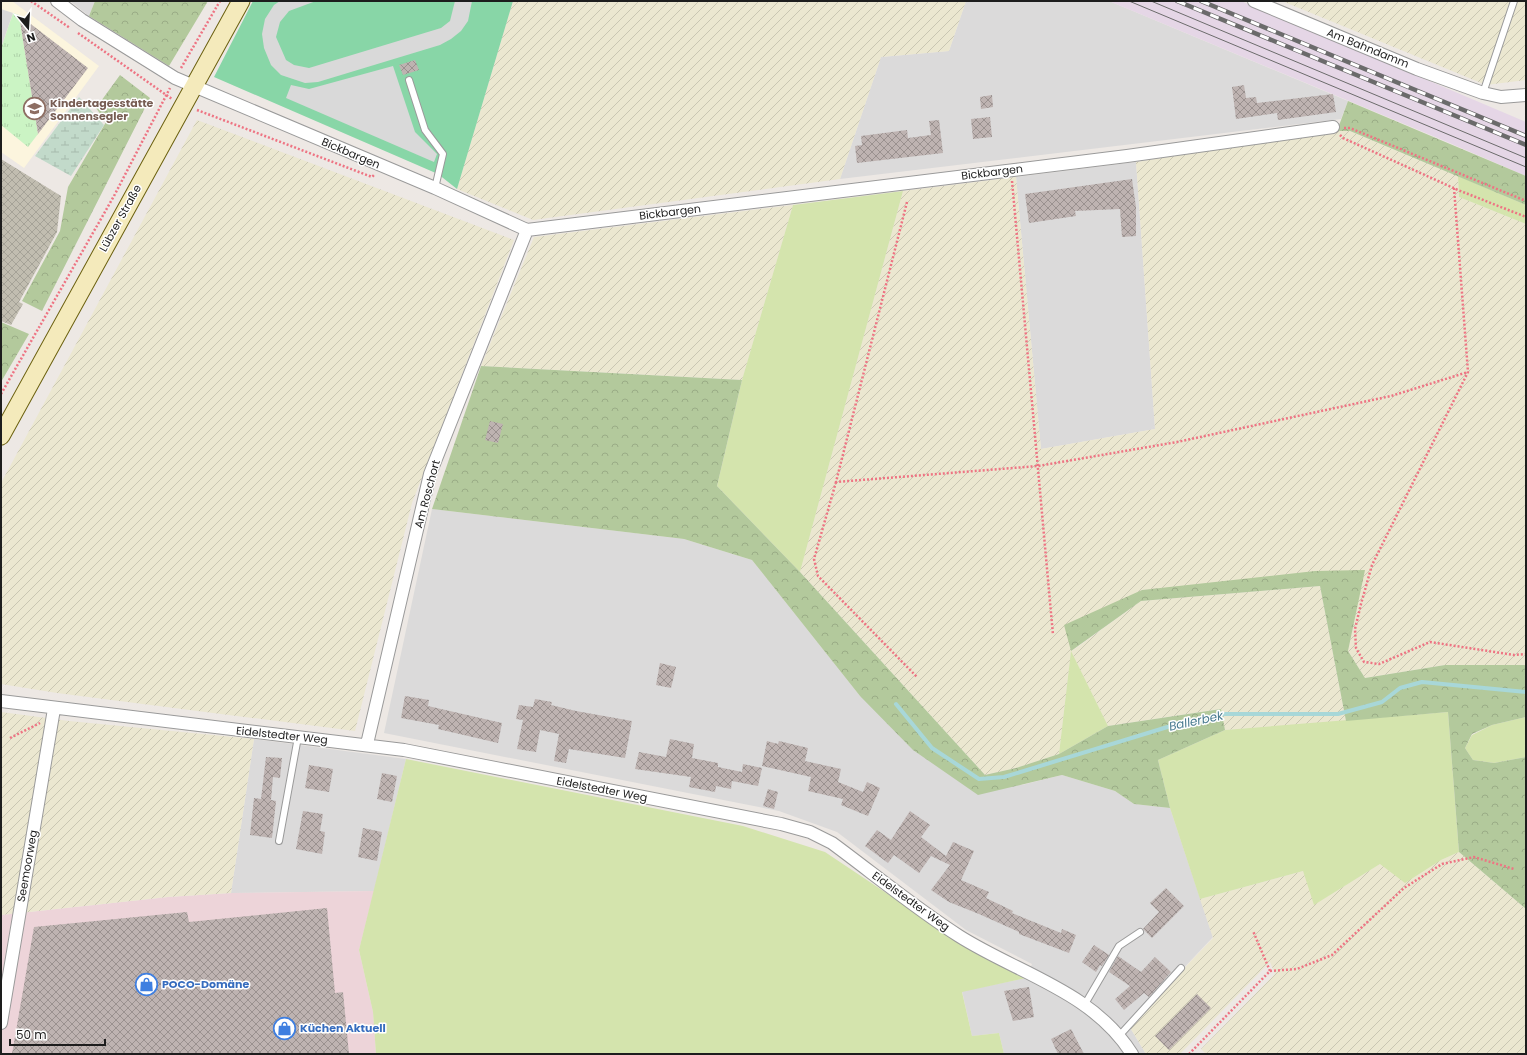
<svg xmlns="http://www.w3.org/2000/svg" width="1527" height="1055" font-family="Poppins,sans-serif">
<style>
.residential{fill:#dbdada}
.commercial{fill:#edd4d9}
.industrial{fill:#e5d6e6}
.education{fill:#fcf5de}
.construction{fill:url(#construction-cross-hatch)}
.farmland{fill:url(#farmland-furrows)}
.grass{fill:#d4e4ad}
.forest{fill:url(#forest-crowns)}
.wetland{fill:url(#wetland-marsh)}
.park{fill:url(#park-tufts)}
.pitch{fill:#88d6a7}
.parking{fill:#d9d9d9}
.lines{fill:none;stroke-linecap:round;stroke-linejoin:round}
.stream{stroke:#a8d7d8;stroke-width:4}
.building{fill:url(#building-cross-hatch)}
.lane-casing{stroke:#9a9a9a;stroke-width:8}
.street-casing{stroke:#9a9a9a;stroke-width:14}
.secondary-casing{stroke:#6b600e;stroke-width:19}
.path{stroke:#ee7483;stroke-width:2.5;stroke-dasharray:2 2;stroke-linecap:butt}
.lane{stroke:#fff;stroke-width:6}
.street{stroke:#fff;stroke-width:12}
.secondary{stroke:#f4eabb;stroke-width:17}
.tram{stroke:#6b6b6b;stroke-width:1}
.rail-casing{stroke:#6b6b6b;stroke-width:4.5}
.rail{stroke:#fff;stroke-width:3;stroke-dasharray:9;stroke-linecap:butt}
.labels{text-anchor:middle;stroke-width:3;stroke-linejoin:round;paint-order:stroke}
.street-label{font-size:11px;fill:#1d1d1d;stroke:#fff}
.education-label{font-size:11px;font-weight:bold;fill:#785e54;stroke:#fff;text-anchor:start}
.shop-label{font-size:11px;font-weight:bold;fill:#366cbe;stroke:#fff;text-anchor:start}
.water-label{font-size:12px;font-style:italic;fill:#487a8f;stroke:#fff}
</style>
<defs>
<pattern id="construction-cross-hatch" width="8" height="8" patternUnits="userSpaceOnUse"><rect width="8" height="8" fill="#c1bdb0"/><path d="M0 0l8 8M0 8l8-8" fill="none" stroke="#a5a297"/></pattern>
<pattern id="farmland-furrows" width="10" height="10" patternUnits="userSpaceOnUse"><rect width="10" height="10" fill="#ebe7d0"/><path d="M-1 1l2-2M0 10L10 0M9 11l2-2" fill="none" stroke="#c9c6b2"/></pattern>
<pattern id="forest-crowns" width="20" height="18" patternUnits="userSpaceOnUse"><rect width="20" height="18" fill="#b3c99c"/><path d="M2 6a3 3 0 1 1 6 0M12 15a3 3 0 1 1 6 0" fill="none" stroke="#9aac86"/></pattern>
<pattern id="wetland-marsh" width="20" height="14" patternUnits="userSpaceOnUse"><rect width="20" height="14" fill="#c2daca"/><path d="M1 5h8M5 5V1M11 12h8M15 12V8" fill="none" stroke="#a6bbad"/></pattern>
<pattern id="park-tufts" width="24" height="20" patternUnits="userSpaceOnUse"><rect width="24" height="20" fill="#cbf4c4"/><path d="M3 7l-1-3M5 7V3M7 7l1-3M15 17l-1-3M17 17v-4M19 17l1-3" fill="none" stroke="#aed1a8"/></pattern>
<pattern id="building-cross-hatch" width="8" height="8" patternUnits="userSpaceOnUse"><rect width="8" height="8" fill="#beb3b1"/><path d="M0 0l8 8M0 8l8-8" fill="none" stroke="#9a918f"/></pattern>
</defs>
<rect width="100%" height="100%" fill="#ede8e4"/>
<path class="residential" d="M70,1h25l-6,15z
M966,1h143l239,100 -7,18 -501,60 41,-122 68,-6z
M1136,162l19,267 -114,20 -25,-272z
M432,509l252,30 68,21 108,136 162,89 40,-10 53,16 19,13 36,4 43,129 -84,89 17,28h-142l-5,-21 -27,3 -10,-45 64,-13 6,-14 -66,-34 -129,-98 -58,-21 -395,-78z
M254,739l152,20 -32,132 -143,2z"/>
<path class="commercial" d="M374,891l-15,59 14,62 3,42h-375v-139l167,-18 63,-4z"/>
<path class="industrial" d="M1109,1h132l285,121v54l-81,-35z"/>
<path class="education" d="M1,1h11l87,65 -75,102 -23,-16z"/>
<path class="construction" d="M1,159l60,37 -4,36 -38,70 4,2 -12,21 -10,-4z"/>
<path class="farmland" d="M513,1h453l-17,50 -68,6 -41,122 -307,41 -76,-31z
M1282,1h244v79l-40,5z
M197,120l317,120 -102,263 -57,228 -298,-38 -56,-9v-201z
M1337,131h13l108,45 1,21 67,27v441h-81l-80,13 -17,-27 16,-80 -222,19 -70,61 69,-50 179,-15 26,135 -121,9 -5,-21 -112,17 -37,-74 -12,102 -43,14 -31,7 -185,-203 103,-381 113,-14 25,272 114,-20 -19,-267z
M793,205l-51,175 -261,-14 53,-129z
M1,712l68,9 185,18 -23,154 -63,4 -167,18z
M1459,852l67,57v145h-320l-5,-5 74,-75 -5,-12 -90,92h-34l-17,-28 84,-88 -13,-39 103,-28 12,33 65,-40 61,-4z"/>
<path class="grass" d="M1458,176l68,29v19l-67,-27z
M903,191l-103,381 -83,-86 25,-106 51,-175z
M1071,651l37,75 -49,28z
M1448,712l11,140 -18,8 -36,23 -25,-19 -66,41 -11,-34 -103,28 -30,-91 -12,-48 67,-30z
M1526,717v40l-32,6 -21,-3 -8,-12 7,-13 20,-10z
M406,759l337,67 82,26 148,99 53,27 -64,14 10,44 27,-3 5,21h-628l-3,-42 -14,-62z"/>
<path class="forest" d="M95,1h113l-39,65 -80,-50z
M120,75l30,23 -108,213 -20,-10 38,-70 8,-44 38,-65 -10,-14z
M1348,101l178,75v29l-176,-74h-13z
M1,322l28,12 -28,48z
M481,366l261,14 -25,106 83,86 185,203 31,-7 43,-14 49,-28 113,-17 4,21 -67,30 12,48 -36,-4 -19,-13 -53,-16 -84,20 -65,-45 -53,-54 -108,-136 -68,-21 -252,-30z
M1365,570l-17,81 17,27 80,-13h81v52l-34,8 -20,9 -7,14 8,12 21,3 32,-6v152l-67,-57 -11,-140 -102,9 -26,-135 -179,15 -70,50 -7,-26 78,-35 173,-19z"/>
<path class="wetland" d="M79,97l25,28 -33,51 -36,-20z"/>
<path class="park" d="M13,13l6,2 19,119 -10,13 -27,-22v-77z"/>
<path class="pitch" d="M253,1h260l-56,188 -19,-15 -224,-97z"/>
<path class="parking" d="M280,1h36l-27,10 -9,11 -4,15 10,23 8,5 15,3 132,-40 9,-7 5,-20h17l-4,20 -7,10 -10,8 -11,6 -122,37 -13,1 -24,-8 -10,-10 -7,-17 -2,-14 3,-15 9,-14z
M1,9l12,4 -12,35z
M393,66l22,66 22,22 -3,8 -148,-64 5,-13 18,4z"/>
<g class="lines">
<path class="stream" d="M896,704l36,44 47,31 25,-2 170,-52 50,-11h114l44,-12 18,-14 22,-6 104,10"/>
</g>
<path class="building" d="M19,15l69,53 -50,66z
M415,60l4,10 -16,5 -4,-10z
M1244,85l2,13 10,-1 1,6 76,-9 3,18 -58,8 -1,-7 -41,6 -4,-32z
M992,95l1,12 -12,2 -1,-12z
M990,117l2,20 -19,2 -2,-20z
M939,120l4,33 -86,10 -2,-17 7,-1 -1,-9 46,-6 1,8 23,-3 -2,-14z
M1132,179l4,28v29l-14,1 -2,-28 -45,2 1,5 -47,7 -4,-29z
M490,421l13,3 -5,19 -13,-3z
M660,663l16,4 -5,21 -15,-3z
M405,696l24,4 -1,6 74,17 -4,20 -60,-14 1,-4 -38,-7z
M535,699l17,3 -1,3 25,6 56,10 -7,37 -56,-9 -3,14 -12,-2 5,-27 -19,-4 -4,22 -19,-3 6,-29 -7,-1 3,-14 14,2z
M670,739l24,5 -2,14 26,5v4l24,5 1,-8 19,4 -4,18 -26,-5 -1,8 -15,-3 -1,6 -26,-5 2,-10 -56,-8 4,-17 27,5z
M767,741l11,3 1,-3 29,7 -3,13 36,8 -3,13 25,10 4,-10 13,6 -12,28 -27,-11 2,-6 -35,-8 3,-14 -49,-11z
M266,757l16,1 -2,20 -7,-1 -2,23 5,1 -4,37 -22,-3 4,-37 7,1z
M309,765l24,4 -4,23 -24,-4z
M382,773l15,3 -5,26 -15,-3z
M768,789l10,3 -4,17 -11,-3z
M303,811l20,3 -3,17 5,1 -3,22 -26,-5z
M910,811l20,14 -9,12 25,19 7,-14 21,9 -13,29 28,12 -3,6 27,13 -1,2 49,20 1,-4 14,6 -7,18 -50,-19v-2l-40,-18 -30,-12 -18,-12 19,-25 -19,-9 -12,17 -25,-18 -6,8 -23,-17 12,-16 14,10z
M363,828l19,4 -5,29 -19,-4z
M1166,888l18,18 -32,32 -9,-9 16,-17 -9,-9z
M327,908l8,85 8,-1 6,62h-337l22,-127 153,-15 2,10z
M1094,945l15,10 -7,11 -2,-1 -4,7 -14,-10z
M1118,956l23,16 14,-15 16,15 -22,25 -5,-4 -20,17 -9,-11 15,-13 -21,-14z
M1029,987l5,30 -21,4 -9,-30z
M1197,994l14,14 -42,42 -14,-14z
M1071,1029l13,25h-26l-7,-15z"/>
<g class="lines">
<defs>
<path id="lane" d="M409,80l16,50 18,24 -8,34
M1483,93l31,-92
M279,841l19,-104
M1085,1004l34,-58 21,-14
M1119,1036l62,-68"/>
<path id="street" d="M57,1l25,19 93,58 260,110 92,42 600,-74 206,-29
M1254,1l163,68 66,24 18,4 25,-2
M1,701l403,49 377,74 29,8 22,11c42,31 83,65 127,93 60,38 133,55 173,118
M367,744l63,-270 97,-244
M1,1023l53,-314"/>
<path id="secondary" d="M1,436l240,-435"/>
</defs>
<use href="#lane" class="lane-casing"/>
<use href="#street" class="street-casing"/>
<use href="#secondary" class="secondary-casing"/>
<path class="path" d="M31,1l39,27
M78,33l94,66
M181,68l39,-67
M197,110l175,67 3,-3
M1344,128h6l176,73
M1340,135l3,3 115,52 68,27
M1012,181l41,454
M1454,188l14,184 -96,193 -11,39 -6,25 1,19 8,14 15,2 51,-22 84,13 12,-1
M907,202l-71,280 202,-16 139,-24 214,-46 77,-24
M1,394l113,-198 56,-108
M836,482l-22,77 4,17 99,101
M10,738l30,-15
M1270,971l27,-2 35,-14 72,-67 38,-24 32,-7 40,12
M1189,1054l81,-83 -17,-40"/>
<use href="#lane" class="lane"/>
<use href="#street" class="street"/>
<use href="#secondary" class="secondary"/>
<path class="tram" d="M1129,1l397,166
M1151,1l375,157"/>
<defs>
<path id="rail" d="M1177,1l349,144
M1201,1l325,135"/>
</defs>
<use href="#rail" class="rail-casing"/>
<use href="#rail" class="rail"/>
</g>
<defs>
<symbol id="school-ring" viewBox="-11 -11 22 22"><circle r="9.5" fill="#fff" stroke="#8d6e63" stroke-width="1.5"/><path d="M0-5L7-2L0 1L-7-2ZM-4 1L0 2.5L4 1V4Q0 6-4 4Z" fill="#8d6e63"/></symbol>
<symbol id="shop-ring" viewBox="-11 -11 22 22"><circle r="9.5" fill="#fff" stroke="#3f7fe0" stroke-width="1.5"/><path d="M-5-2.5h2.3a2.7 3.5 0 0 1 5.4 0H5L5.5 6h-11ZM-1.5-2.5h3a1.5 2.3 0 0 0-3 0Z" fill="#3f7fe0"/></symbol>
</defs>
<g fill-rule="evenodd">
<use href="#school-ring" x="22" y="96" width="25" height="25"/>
<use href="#shop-ring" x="134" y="972" width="25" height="25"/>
<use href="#shop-ring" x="272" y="1016" width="25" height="25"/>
</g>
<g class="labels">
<g class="street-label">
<text transform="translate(1368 48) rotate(22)" y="4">Am Bahndamm</text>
<text transform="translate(351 153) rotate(23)" y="4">Bickbargen</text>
<text transform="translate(992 172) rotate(-7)" y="4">Bickbargen</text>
<text transform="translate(670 212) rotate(-7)" y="4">Bickbargen</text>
<text transform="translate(120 218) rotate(-61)" y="4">Lübzer Straße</text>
<text transform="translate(427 494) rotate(-75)" y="4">Am Roschort</text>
<text transform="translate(282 735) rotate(6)" y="4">Eidelstedter Weg</text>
<text transform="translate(602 789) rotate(11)" y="4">Eidelstedter Weg</text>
<text transform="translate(27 866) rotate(-80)" y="4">Seemoorweg</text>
<text transform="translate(911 901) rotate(36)" y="4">Eidelstedter Weg</text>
</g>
<g class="education-label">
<text x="50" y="107">Kindertagesstätte<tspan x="50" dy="13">Sonnensegler</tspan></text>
</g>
<g class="shop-label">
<text x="162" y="988">POCO-Domäne</text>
<text x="300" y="1032">Küchen Aktuell</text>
</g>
<g class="water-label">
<text transform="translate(1196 721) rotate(-12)" y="4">Ballerbek</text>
</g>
</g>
<rect width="1527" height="1055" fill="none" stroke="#1d1d1d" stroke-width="4"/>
<g transform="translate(28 28) rotate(162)" stroke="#ffffff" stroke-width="3" paint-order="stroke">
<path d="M0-3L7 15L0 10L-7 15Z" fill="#1d1d1d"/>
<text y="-6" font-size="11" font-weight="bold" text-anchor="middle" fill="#1d1d1d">N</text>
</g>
<path d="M10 1039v6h95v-6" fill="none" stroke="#1d1d1d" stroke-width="2"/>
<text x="16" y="1039" font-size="12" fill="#1d1d1d" stroke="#ffffff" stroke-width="3" paint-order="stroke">50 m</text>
</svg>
